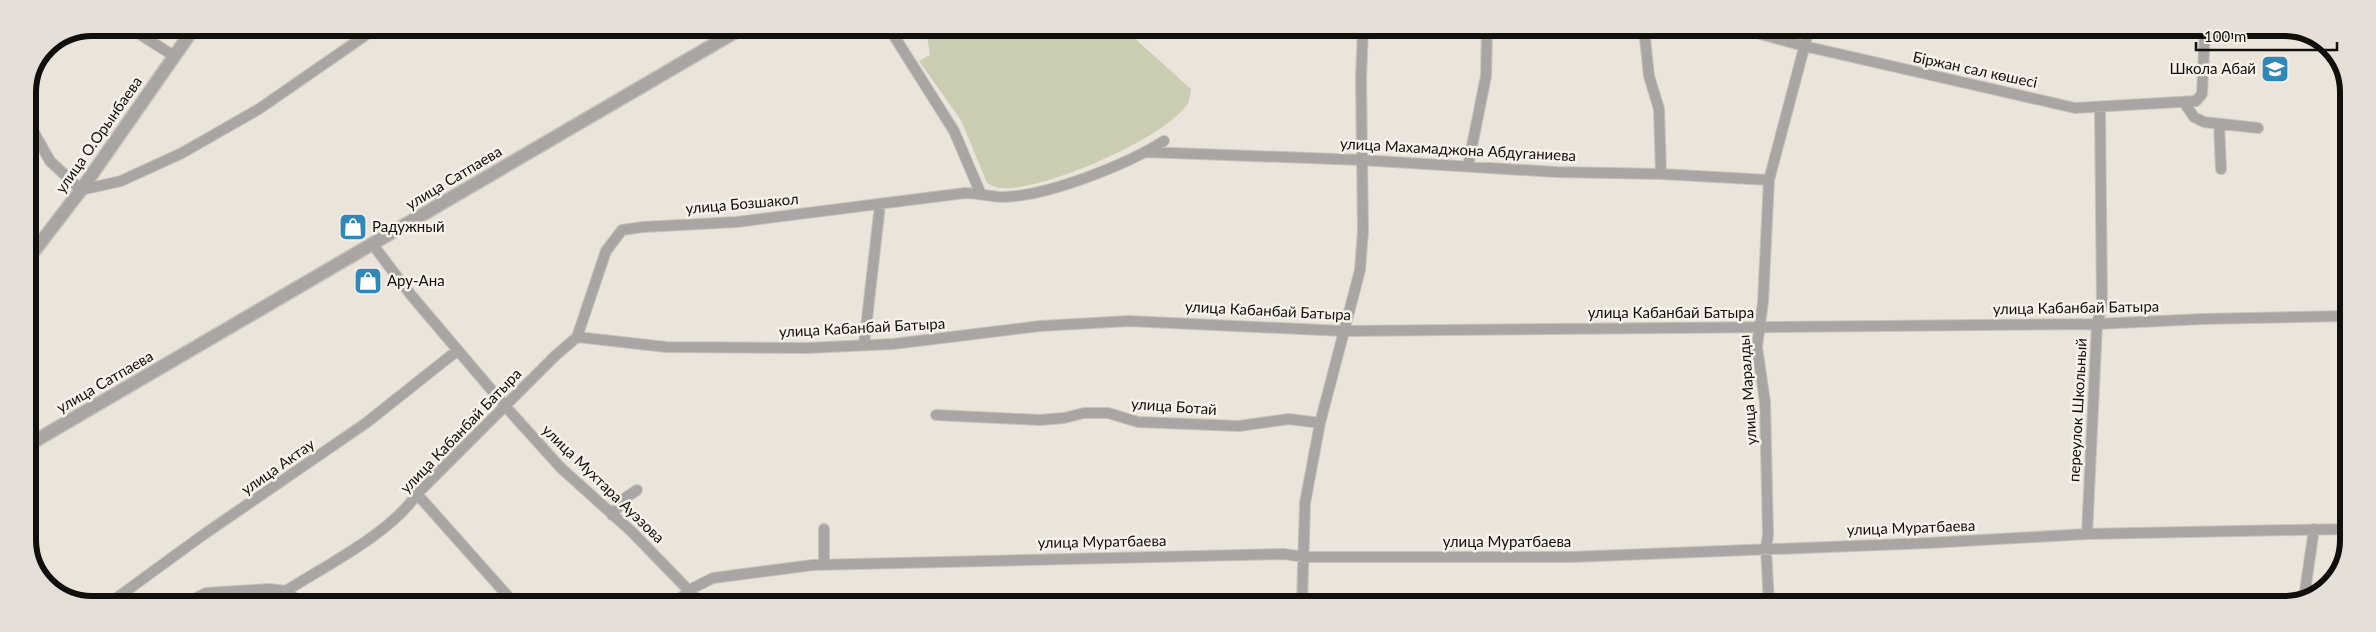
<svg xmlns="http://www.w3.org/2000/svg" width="2376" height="632" font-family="Lato,sans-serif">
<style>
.green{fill:#cacdb2}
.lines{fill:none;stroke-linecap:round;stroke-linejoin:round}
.minor-casing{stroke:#c7c2ba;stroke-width:12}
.tertiary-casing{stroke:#c7c2ba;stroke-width:15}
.minor{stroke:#a9a5a3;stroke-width:10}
.tertiary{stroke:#a9a5a3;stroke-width:12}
.labels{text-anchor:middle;stroke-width:5;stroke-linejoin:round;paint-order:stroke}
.poi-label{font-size:15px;fill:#110f0c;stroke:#f7f1e9;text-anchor:start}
.street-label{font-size:15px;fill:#110f0c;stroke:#f7f1e9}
.rim{fill:none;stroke:#110f0c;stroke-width:6}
</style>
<rect width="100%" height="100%" fill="#eae4db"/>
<path class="green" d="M929,28h194l68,61c-1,4 -1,11 -3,14 -21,35 -147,89 -187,85 -4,0 -10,-3 -14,-5l-26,-63 -42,-59 11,-6 -4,-25z"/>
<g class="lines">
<defs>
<path id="minor" d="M130,28l44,28
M889,28l65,103 26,61
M1644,29l5,47 10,33 2,65
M1742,29l62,17 271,62 121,-7 6,-7 3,-64
M2185,104l9,13 10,5 54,6
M28,122l22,39 31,29 40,-9 61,-28 77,-44 117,-81
M2219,124l2,45
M1146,152l215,8 195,12 105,2 108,6
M1468,166l18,-90 1,-47
M373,245l38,50 95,112 55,61 70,63 70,72
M577,337l29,-86 16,-21 21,-3 94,-5 228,-29c14,0 26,4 38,4 45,-1 123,-32 161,-56
M864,345l16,-140
M936,415l104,5 24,-2 20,-5h24l30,9 101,4 50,-7 31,4
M417,494l97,109
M612,515l13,-17 12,-8
M824,529v36
M2087,534l10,-210 5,-20 -2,-196
M286,591c39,-25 105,-58 131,-97l138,-138 22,-19 89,10 141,1 86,-4 147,-18 89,-5 214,10 754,-7 106,-5 144,-3
M2304,598l10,-69
M111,602l92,-67 163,-112 92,-73
M188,602l18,-9 64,-4 16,2 15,12
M676,603l13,-13 24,-12 100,-13 471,-11 20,3h267l358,-14 158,-9 259,-5
M1302,604l3,-101 15,-80 40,-153 3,-39 -2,-153 2,-49
M1769,604l-3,-56 2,-13 -3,-133 -8,-55 6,-45 6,-122 40,-151"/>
<path id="tertiary" d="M28,259l53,-69 113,-162
M28,445l714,-417"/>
</defs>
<use href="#minor" class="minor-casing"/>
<use href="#tertiary" class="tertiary-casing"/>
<use href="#minor" class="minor"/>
<use href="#tertiary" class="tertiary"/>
</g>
<defs>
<symbol id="school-square" viewBox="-11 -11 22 22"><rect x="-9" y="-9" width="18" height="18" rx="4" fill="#3187b6" stroke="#f7f1e9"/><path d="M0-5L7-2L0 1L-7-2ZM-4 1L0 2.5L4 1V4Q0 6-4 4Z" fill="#fff"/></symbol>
<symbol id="shop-square" viewBox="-11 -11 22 22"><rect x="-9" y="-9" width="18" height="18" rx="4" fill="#3187b6" stroke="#f7f1e9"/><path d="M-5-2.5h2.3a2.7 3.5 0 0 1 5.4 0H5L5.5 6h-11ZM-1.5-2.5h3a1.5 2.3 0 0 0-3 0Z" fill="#fff"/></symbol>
</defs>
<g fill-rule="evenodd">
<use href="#school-square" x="2259" y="53" width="32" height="32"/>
<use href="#shop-square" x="337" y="211" width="32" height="32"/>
<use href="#shop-square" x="352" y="265" width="32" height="32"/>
</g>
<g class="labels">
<g class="poi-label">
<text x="2256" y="74" text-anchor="end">Школа Абай</text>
<text x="372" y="232">Радужный</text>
<text x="387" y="286">Ару-Ана</text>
</g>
<g class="street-label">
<text transform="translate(1975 70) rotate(12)" y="5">Біржан сал көшесі</text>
<text transform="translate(99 135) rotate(-55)" y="5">улица О.Орынбаева</text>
<text transform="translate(1458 150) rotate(3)" y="5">улица Махамаджона Абдуганиева</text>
<text transform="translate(454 178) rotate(-31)" y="5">улица Сатпаева</text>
<text transform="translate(742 204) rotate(-5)" y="5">улица Бозшакол</text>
<text transform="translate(2076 308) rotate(-1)" y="5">улица Кабанбай Батыра</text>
<text transform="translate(1268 311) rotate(3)" y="5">улица Кабанбай Батыра</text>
<text x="1671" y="318">улица Кабанбай Батыра</text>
<text transform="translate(862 328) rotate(-3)" y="5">улица Кабанбай Батыра</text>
<text transform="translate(105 382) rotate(-30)" y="5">улица Сатпаева</text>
<text transform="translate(1748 390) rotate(-94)" y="5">улица Маралды</text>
<text transform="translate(1174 407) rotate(4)" y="5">улица Ботай</text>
<text transform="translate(2078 410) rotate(-87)" y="5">переулок Школьный</text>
<text transform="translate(461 431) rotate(-46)" y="5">улица Кабанбай Батыра</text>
<text transform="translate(278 467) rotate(-35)" y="5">улица Актау</text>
<text transform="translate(603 484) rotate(44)" y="5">улица Мухтара Ауэзова</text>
<text transform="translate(1911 528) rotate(-2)" y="5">улица Муратбаева</text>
<text transform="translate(1102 542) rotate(-1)" y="5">улица Муратбаева</text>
<text x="1507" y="547">улица Муратбаева</text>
</g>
</g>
<path d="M0 0H2376V632H0ZM92 36H2284A56 56 0 0 1 2340 92V540A56 56 0 0 1 2284 596H92A56 56 0 0 1 36 540V92A56 56 0 0 1 92 36Z" fill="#e5dfd7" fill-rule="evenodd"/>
<path class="rim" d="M92 36H2284A56 56 0 0 1 2340 92V540A56 56 0 0 1 2284 596H92A56 56 0 0 1 36 540V92A56 56 0 0 1 92 36Z"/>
<path d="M2196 42v8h141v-8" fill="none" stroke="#110f0c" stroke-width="2.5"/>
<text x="2204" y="42" font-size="15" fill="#110f0c" stroke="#f7f1e9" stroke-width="4" paint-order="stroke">100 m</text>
</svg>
